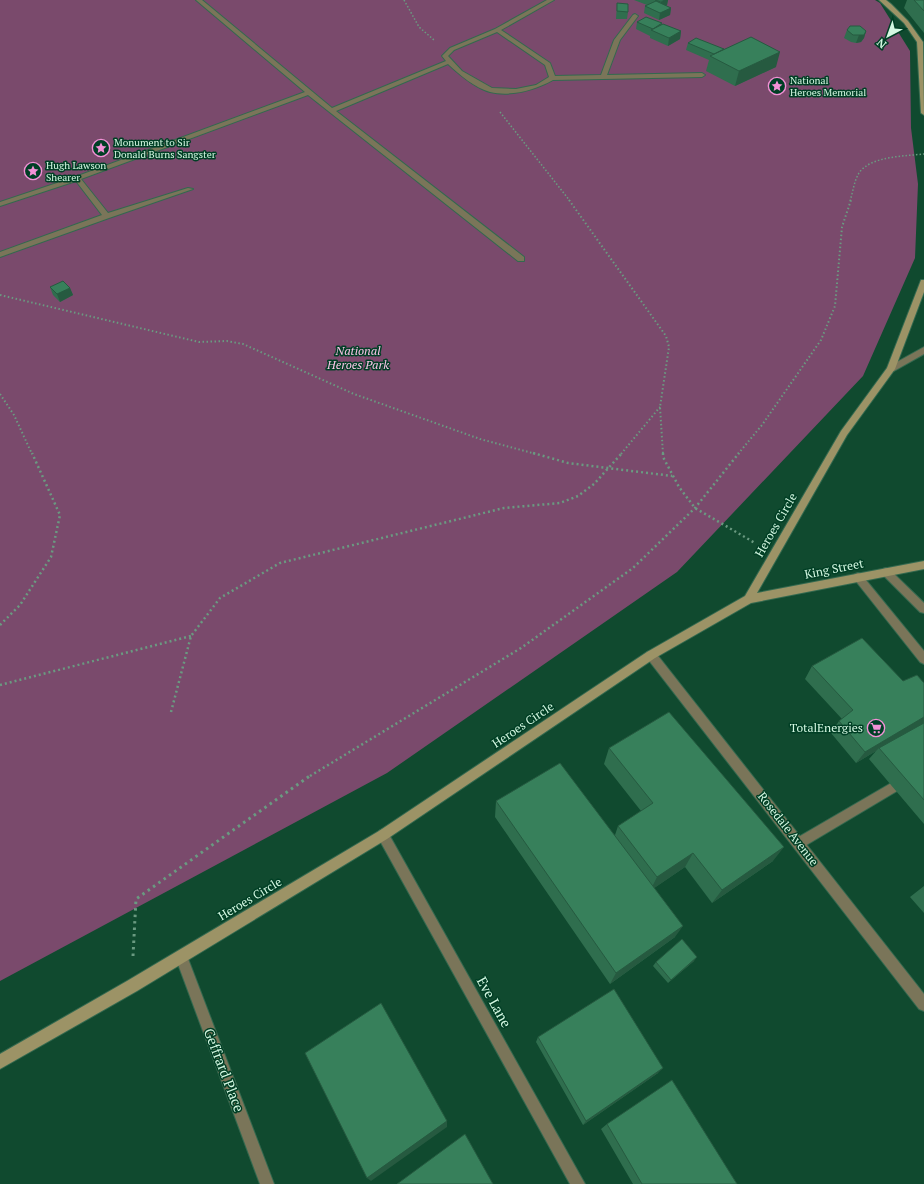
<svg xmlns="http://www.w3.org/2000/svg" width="924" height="1184" font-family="'PT Serif',serif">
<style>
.green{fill:#7a4a6c}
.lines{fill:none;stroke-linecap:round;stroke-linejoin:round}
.lane-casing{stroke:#33694f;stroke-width:2}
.street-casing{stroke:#33694f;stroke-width:2}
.secondary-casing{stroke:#33694f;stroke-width:2}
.path-far3{stroke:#6a9a81;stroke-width:1.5;stroke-dasharray:1.5 2;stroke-linecap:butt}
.path-far2{stroke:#6a9a81;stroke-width:2;stroke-dasharray:1.5 2.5;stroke-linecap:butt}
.path-far1{stroke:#6a9a81;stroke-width:2.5;stroke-dasharray:2 3;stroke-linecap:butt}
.path{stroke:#6a9a81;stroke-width:3;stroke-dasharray:2.5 4;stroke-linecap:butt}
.lane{fill:#7a7559;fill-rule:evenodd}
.street{fill:#7a7559;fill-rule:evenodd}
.secondary{fill:#9c9366;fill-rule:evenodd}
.wall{fill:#2f6e4e}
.shaded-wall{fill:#265a40}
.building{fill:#37805b;stroke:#265a40}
.labels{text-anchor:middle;stroke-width:3;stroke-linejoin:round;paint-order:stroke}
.far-poi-label{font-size:10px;fill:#d4f8e2;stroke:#003f25;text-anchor:start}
.park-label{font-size:12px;font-style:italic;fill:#fac4e8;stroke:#003f25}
.street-label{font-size:12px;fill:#d4f8e2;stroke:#003f25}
.poi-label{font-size:12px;fill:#d4f8e2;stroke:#003f25;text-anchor:end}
.near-street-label{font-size:14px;fill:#d4f8e2;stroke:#003f25}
</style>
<rect width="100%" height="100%" fill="#104a2f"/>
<path class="green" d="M0,0h875l5,3 30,48 1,77 7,56 -3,74 -52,118 -186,196 -290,201 -387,208z"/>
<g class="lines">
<defs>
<path id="lane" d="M196,0h6l130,108 114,-47 -4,-5 8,-8 45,-19 52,-29h7l-53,30 49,33 5,13 46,-1 13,-35 19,-25 2,-1 3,2 -18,24 -13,35 95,-2 3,2 -3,2 -149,3c-18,10 -42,17 -63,12 -15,-4 -30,-17 -42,-28l-112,47 188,146v4h-6l-210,-166 -227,84 27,34 80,-25 5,1 -84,29 -109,39v-5l102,-37 -26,-34 -76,25v-4l75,-25 230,-85zM497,32l48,33 4,12 -13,8 -20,4 -24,-1 -30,-17 -14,-15 6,-6z
M858,573l3,1 63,77v13l-4,-2 -65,-82 -2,-3 2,-3z
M893,782l4,1 2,4 -2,4 -94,56 -4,2 -4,-2 -2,-4 2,-4z"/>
<path id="street" d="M924,347v7l-30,17h-6l-1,-2 1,-2z
M886,568l3,1 35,34v10l-4,-1 -37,-37 -2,-3 2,-3z
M651,651l4,1 269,342v17l-5,-2 -272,-351 -1,-3 1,-3z
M383,829l4,2 198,353h-15l-191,-345 -2,-4 2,-4z
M181,950l4,2 2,4 87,228h-14l-85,-228 2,-4z"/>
<path id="secondary" d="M879,0h7l5,4 17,17 15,21 1,73 -3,-2 -4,-71 -13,-19z
M921,280h3v12l-29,77 -48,66 -90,158 167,-32v8l-173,34 -96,55 -268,181 -250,152 -137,78v-15l127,-73 252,-150 268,-179 98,-56 96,-165 46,-63z"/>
</defs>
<use href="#lane" class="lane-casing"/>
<use href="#street" class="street-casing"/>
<use href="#secondary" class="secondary-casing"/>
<path class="path-far3" d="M404,0l15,27 15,13
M500,112l70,89
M850,201c3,-9 4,-20 9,-28 11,-17 47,-17 65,-19"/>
<path class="path-far2" d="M569,200l97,136 3,11 -9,60 3,47
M0,295l199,47 28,-1 16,3 111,50 126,45 56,15
M0,394l14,21 18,39
M621,454l39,-47
M738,454l24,-29 59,-85 14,-34 7,-79 9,-27"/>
<path class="path-far1" d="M533,453l35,10 104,13
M663,453v4l16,30 16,21 60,35
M0,625l20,-20 31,-48 9,-42 -28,-62
M0,685l191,-49
M171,712l20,-76 29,-38 60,-35 224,-55 56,-5 18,-7 16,-12 28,-31
M310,776l211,-128 112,-80 62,-60 44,-55"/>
<path class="path" d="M133,956l3,-57 175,-124"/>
<use href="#lane" class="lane"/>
<use href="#street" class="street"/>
<use href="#secondary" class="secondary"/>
</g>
<path class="wall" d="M634,0h34l-1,5 -1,1 5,2 -1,7 -11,5 -15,-7 1,-7 2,-1z
M907,0h17v33l-20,-25z
M617,3l11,9 -1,7h-11z
M637,22l25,2 19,7 -1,8 -12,7 -18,-8v-2l-14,-7z
M847,30l19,1 -2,7 -3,4 -5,1 -5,-1 -7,-4z
M688,43l36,6 52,18 -41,19 -29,-15 3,-11 -23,-10z
M50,287l20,1 3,7 -13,7 -7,-7z
M812,666l91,15 21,2v141l-55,-65 7,-8 -20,12 -25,-30 8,-12 3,-2 -37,-40z
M609,748l164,113 -61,42 -27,-36 -31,21 21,49 -65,47 -115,-167 1,-16 119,34 3,-9 23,-15 -37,-47z
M924,886v27l-14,-16z
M694,961l-26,22 -15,-17 3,-4z
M538,1037l120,36 -75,52 -47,-83z
M607,1124l130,60h-104l-32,-55z"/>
<path class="shaded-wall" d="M665,0h3l-1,5 -7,5 1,-8z
M671,8l-1,7 -11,5 1,-7z
M681,31l-1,8 -12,7 1,-8z
M866,31l-2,7 -3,4 -5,1 3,-8z
M780,52l-4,15 -41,19 4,-15z
M70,288l3,7 -13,7 -3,-8z
M924,717v6l-45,25 -3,3 -20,12 9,-11z
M784,847l-11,14 -61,42 10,-13z
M693,853l-8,14 -35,24 7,-14z
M683,926l-8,11 -65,47 6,-11z
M697,957l-3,4 -26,22 3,-3z
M663,1068l-5,5 -75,52 3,-4z
M447,1121v6l-76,54 -4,-3z"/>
<path class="building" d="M655,0h10l-4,2z
M914,0h10v11z
M656,1l15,7 -11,5 -15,-7z
M617,3l11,1v8l-11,-1z
M646,17l16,6 -9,6 -16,-7z
M663,24l18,7 -12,7 -18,-8z
M850,26h10l6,5 -2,4h-11l-6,-5z
M751,37l29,15 -41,19 -29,-15z
M696,38l28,11 -10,5 -26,-11z
M63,281l7,7 -13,6 -7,-7z
M862,638l41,43 14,-6 7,8v34l-59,35 -26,-31 14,-11 -41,-44z
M669,712l115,135 -62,43 -29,-37 -36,24 -39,-51 35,-23 -44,-55z
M924,723v77l-45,-52z
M560,763l123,163 -67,47 -120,-172z
M682,939l15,18 -26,23 -15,-18z
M614,989l49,79 -77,53 -48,-84z
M381,1003l66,118 -80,57 -62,-125z
M672,1080l65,104h-95l-35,-60z
M465,1134l28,50h-96z"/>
<defs>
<symbol id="sight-ring" viewBox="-11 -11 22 22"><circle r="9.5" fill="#003f25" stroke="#f391d6" stroke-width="1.5"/><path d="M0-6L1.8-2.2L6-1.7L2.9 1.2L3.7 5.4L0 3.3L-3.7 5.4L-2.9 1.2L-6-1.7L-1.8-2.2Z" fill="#f391d6"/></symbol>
<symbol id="supermarket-ring" viewBox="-11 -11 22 22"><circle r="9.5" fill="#003f25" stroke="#f391d6" stroke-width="1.5"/><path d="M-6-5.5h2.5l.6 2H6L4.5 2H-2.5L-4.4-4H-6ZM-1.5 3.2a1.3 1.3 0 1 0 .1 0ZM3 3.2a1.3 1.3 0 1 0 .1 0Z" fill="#f391d6"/></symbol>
</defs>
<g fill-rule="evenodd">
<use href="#sight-ring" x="767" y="76" width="20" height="20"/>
<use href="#sight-ring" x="91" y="138" width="20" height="20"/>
<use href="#sight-ring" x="23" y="161" width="20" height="20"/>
<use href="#supermarket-ring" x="866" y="718" width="20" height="20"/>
</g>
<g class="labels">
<g class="far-poi-label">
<text x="790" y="84">National<tspan x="790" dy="12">Heroes Memorial</tspan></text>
<text x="114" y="146">Monument to Sir<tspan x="114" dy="12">Donald Burns Sangster</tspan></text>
<text x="46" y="169">Hugh Lawson<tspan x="46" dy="12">Shearer</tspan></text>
</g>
<g class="park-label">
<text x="358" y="355">National<tspan x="358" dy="14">Heroes Park</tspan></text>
</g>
<g class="street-label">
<text transform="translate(776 525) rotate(-60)" y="4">Heroes Circle</text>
<text transform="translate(834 569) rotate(-11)" y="4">King Street</text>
<text transform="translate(523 725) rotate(-34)" y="4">Heroes Circle</text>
<text transform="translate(788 829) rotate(52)" y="4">Rosedale Avenue</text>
<text transform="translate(250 899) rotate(-31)" y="4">Heroes Circle</text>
</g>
<g class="poi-label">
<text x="863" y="732">TotalEnergies</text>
</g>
<g class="near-street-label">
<text transform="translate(494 1002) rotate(61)" y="5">Eve Lane</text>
<text transform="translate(224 1070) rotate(69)" y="5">Geffrard Place</text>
</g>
</g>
<g transform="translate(888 36) rotate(221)" stroke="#003f25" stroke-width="3" paint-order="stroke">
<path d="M0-3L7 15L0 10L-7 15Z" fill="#d4f8e2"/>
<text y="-6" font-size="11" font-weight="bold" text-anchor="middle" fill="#d4f8e2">N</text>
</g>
</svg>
